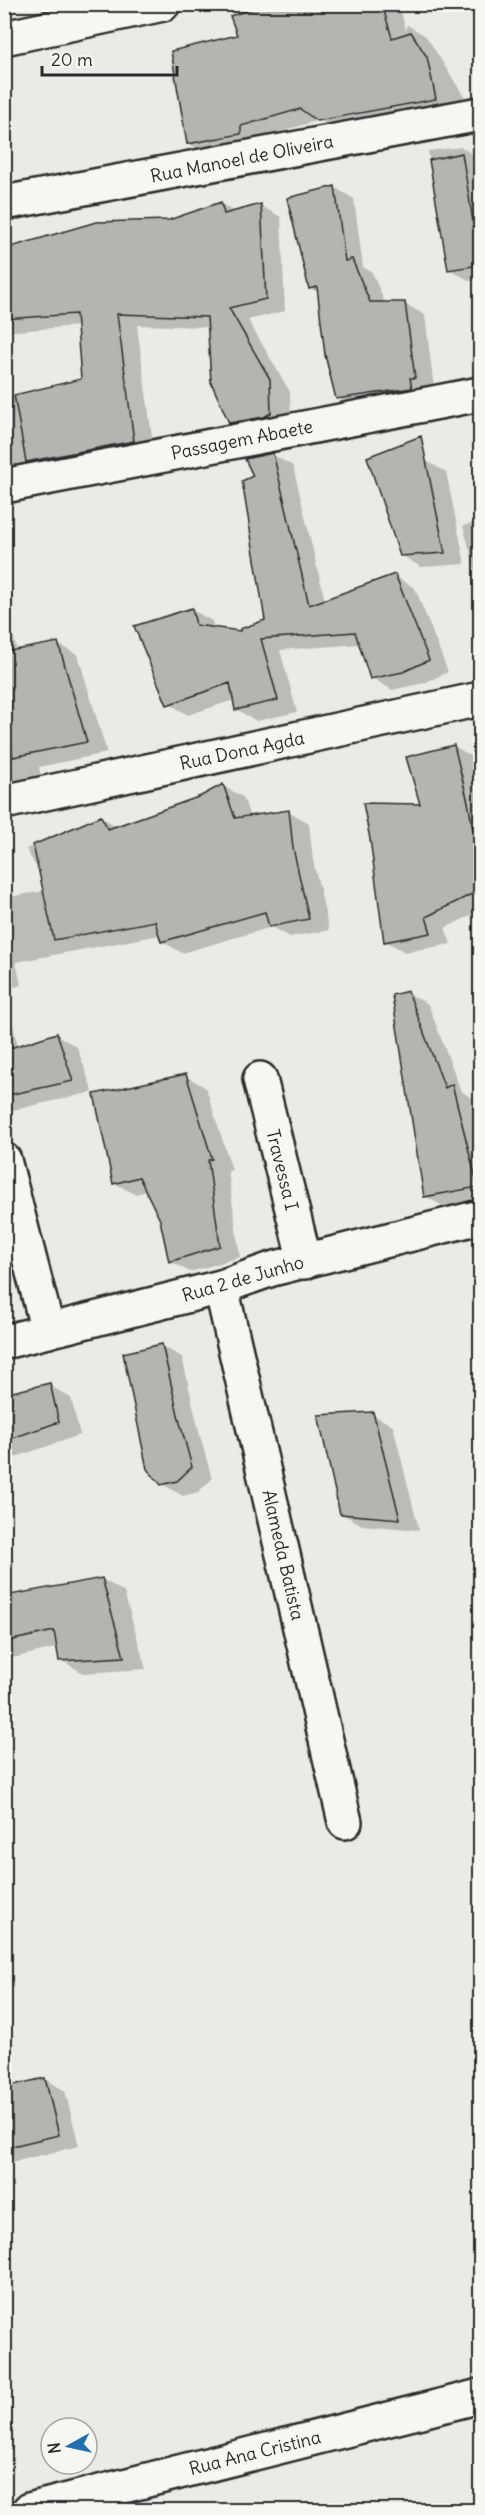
<svg xmlns="http://www.w3.org/2000/svg" width="485" height="2515" font-family="Delius,sans-serif">
<style>
.shadow{fill:#0003}
.building{fill:#b4b4b1;stroke:#2b2b2b;stroke-width:1.5}
.lines{fill:none;stroke-linecap:round;stroke-linejoin:round}
.minor-casing{stroke:#2b2b2b;stroke-width:38}
.tertiary-casing{stroke:#2b2b2b;stroke-width:38}
.minor{stroke:#f6f6f2;stroke-width:33}
.tertiary{stroke:#f6f6f2;stroke-width:33}
.labels{text-anchor:middle;stroke-width:5;stroke-linejoin:round;paint-order:stroke}
.street-label{font-size:18px;fill:#2b2b2b;stroke:#f6f6f2}
</style>
<rect width="100%" height="100%" fill="#eaeae6"/>
<filter id="ink" filterUnits="userSpaceOnUse"><feTurbulence type="fractalNoise" baseFrequency=".0167" numOctaves="2"/><feDisplacementMap in="SourceGraphic" scale="12" xChannelSelector="R" yChannelSelector="G"/><feConvolveMatrix kernelMatrix="1 2 1 2 8 2 1 2 1" color-interpolation-filters="sRGB"/></filter>
<g filter="url(#ink)">
<path class="shadow" d="M272,4h127l7,27 1,-6 19,11 47,75 -134,20 -20,-11 -59,18 1,7 -53,10 -20,-12 51,-107z
M461,147l19,12v120l-10,2 -21,-12 -21,-118z
M334,187l20,12 9,68 9,5 13,31 20,1 20,11 9,73 -77,21 -20,-11 -18,-105 -9,-5z
M221,204l14,8 26,-6 20,11 4,94 -37,9 42,72 1,32 -40,10 -20,-12 -22,-95 -72,-2 17,127 -150,25v-78l79,-19 -5,-54 -74,6v-81l165,-30z
M273,455l20,11 32,135 69,-25 21,12 33,84 -24,11 -32,7 -20,-12 -12,-34 -80,6 17,62 -41,9 -20,-12 -2,-9 -46,15 -20,-12 24,-93 20,11 2,8 28,4 25,-12 -12,-144z
M426,461l20,11 19,92 -44,3 -20,-12z
M480,521v66l-17,-61z
M4,600l13,51 41,-7 20,11 29,98 -68,14 3,17 -38,8z
M454,746l20,12 6,26v127l-35,17 6,16 -46,8 -20,-11 -14,-103 51,-32z
M223,786l20,11 7,20 38,-6 21,12 4,37 16,70 -39,7 -18,-10 -90,26 -20,-12 -2,-6 -144,27 5,23 -16,5 13,57 39,-12 20,12 16,45 -89,20v-214l45,-8 -23,-41 75,-32 17,10 83,-30z
M408,993l20,11 33,87 11,7 8,32v71l-34,7 -21,-12z
M186,1076l20,12 26,82 -4,1 12,86 -50,15 -20,-11 -9,-42 -14,-28 -12,3 -21,-11z
M162,1346l20,11 17,75 13,47 -14,13 -15,4 -21,-12z
M49,1385l22,13 9,37 -76,26v-65z
M372,1414l21,12 26,104 -57,-5 -21,-12z
M4,1562l9,34 89,-17 22,13 22,77 -63,4 -22,-13 -2,-13 -55,13z
M45,2079l20,12 14,55 -75,18v-75z"/>
<path class="building" d="M268,4h114l10,34 19,-6 16,25 9,42 -119,22 -17,-12 -59,17v8l-54,10 -16,-93 66,-16 -7,-19z
M462,153l18,112 -32,5 -19,-110z
M335,186l10,75 7,-2 18,43h35l10,76h-5l2,10 -76,11 -11,-44 -8,-68 -8,2 -22,-91z
M221,202l3,12 37,-10 5,95 -37,9 41,71 1,34 -7,4 -35,6 -18,-41 -4,-65 -90,-3 17,127 -108,21 -12,-67 67,-16 -5,-65 -72,5v-70l92,-27 73,-2z
M421,436l24,117 -45,3 -33,-99z
M273,453l36,152 86,-31 34,86 -26,12 -33,7 -15,-47 -94,7 17,61 -43,10 -5,-27 -63,22 -33,-79 58,-18 4,17 44,6v-2l25,-9 -23,-139 11,-5 -8,-17z
M58,642l29,100 -74,15 -9,-38v-67z
M454,745l14,57 12,67v21l-54,27 5,16 -47,9 -14,-103 -7,-36 57,1 -14,-47z
M223,784l12,34 54,-8 4,38 16,71 -40,8 -4,-15 -104,30 -6,-21 -101,19 -21,-95 68,-29 7,13 93,-33z
M408,991l37,97 7,-4 26,103 -54,10 -32,-202z
M57,1033l16,48 -69,15v-46z
M186,1074l26,85 -4,1 12,86 -51,16 -9,-42 -21,-43 -26,7 -19,-90z
M162,1344l17,75 13,48 -15,14 -16,4 -14,-16 -24,-116z
M50,1383l9,39 -55,19v-47z
M373,1412l27,107 -60,-5 -22,-99z
M102,1578l22,79 -65,4 -5,-30 -50,11v-46z
M45,2078l14,57 -55,13v-61z"/>
<g class="lines">
<defs>
<path id="minor" d="M4,38l159,-34
M4,203l476,-89
M4,486l476,-92
M4,802l476,-103
M260,1079l45,183
M4,1160l44,171
M221,1287l124,535
M29,2510l451,-114"/>
<path id="tertiary" d="M4,1342l217,-55 51,-18 208,-52"/>
</defs>
<use href="#minor" class="minor-casing"/>
<use href="#tertiary" class="tertiary-casing"/>
<use href="#minor" class="minor"/>
<use href="#tertiary" class="tertiary"/>
</g>
</g>
<g class="labels">
<g class="street-label">
<text transform="translate(242 159) rotate(-11)" y="6">Rua Manoel de Oliveira</text>
<text transform="translate(242 440) rotate(-11)" y="6">Passagem Abaete</text>
<text transform="translate(242 751) rotate(-12)" y="6">Rua Dona Agda</text>
<text transform="translate(282 1170) rotate(76)" y="6">Travessa I</text>
<text transform="translate(243 1279) rotate(-16)" y="6">Rua 2 de Junho</text>
<text transform="translate(283 1555) rotate(77)" y="6">Alameda Batista</text>
<text transform="translate(255 2453) rotate(-14)" y="6">Rua Ana Cristina</text>
</g>
</g>
<rect width="485" height="2515" fill="none" stroke="#f6f6f2" stroke-width="24"/>
<rect x="12" y="12" width="461" height="2491" fill="none" stroke="#2b2b2b" stroke-width="2" filter="url(#ink)"/>
<g transform="translate(69 2446) rotate(262)"><circle r="28" fill="#f6f6f2" stroke="#a5a5a2" stroke-width="1.5"/>
<path d="M0-4.5L10 22L0 15L-10 22Z" fill="#1f6fb2"/>
<text y="-9" font-size="16" font-weight="bold" text-anchor="middle" fill="#2b2b2b">N</text>
</g>
<path d="M42 66v9h135v-9" fill="none" stroke="#2b2b2b" stroke-width="3"/>
<text x="51" y="66" font-size="18" fill="#2b2b2b" stroke="#f6f6f2" stroke-width="4.5" paint-order="stroke">20 m</text>
</svg>
